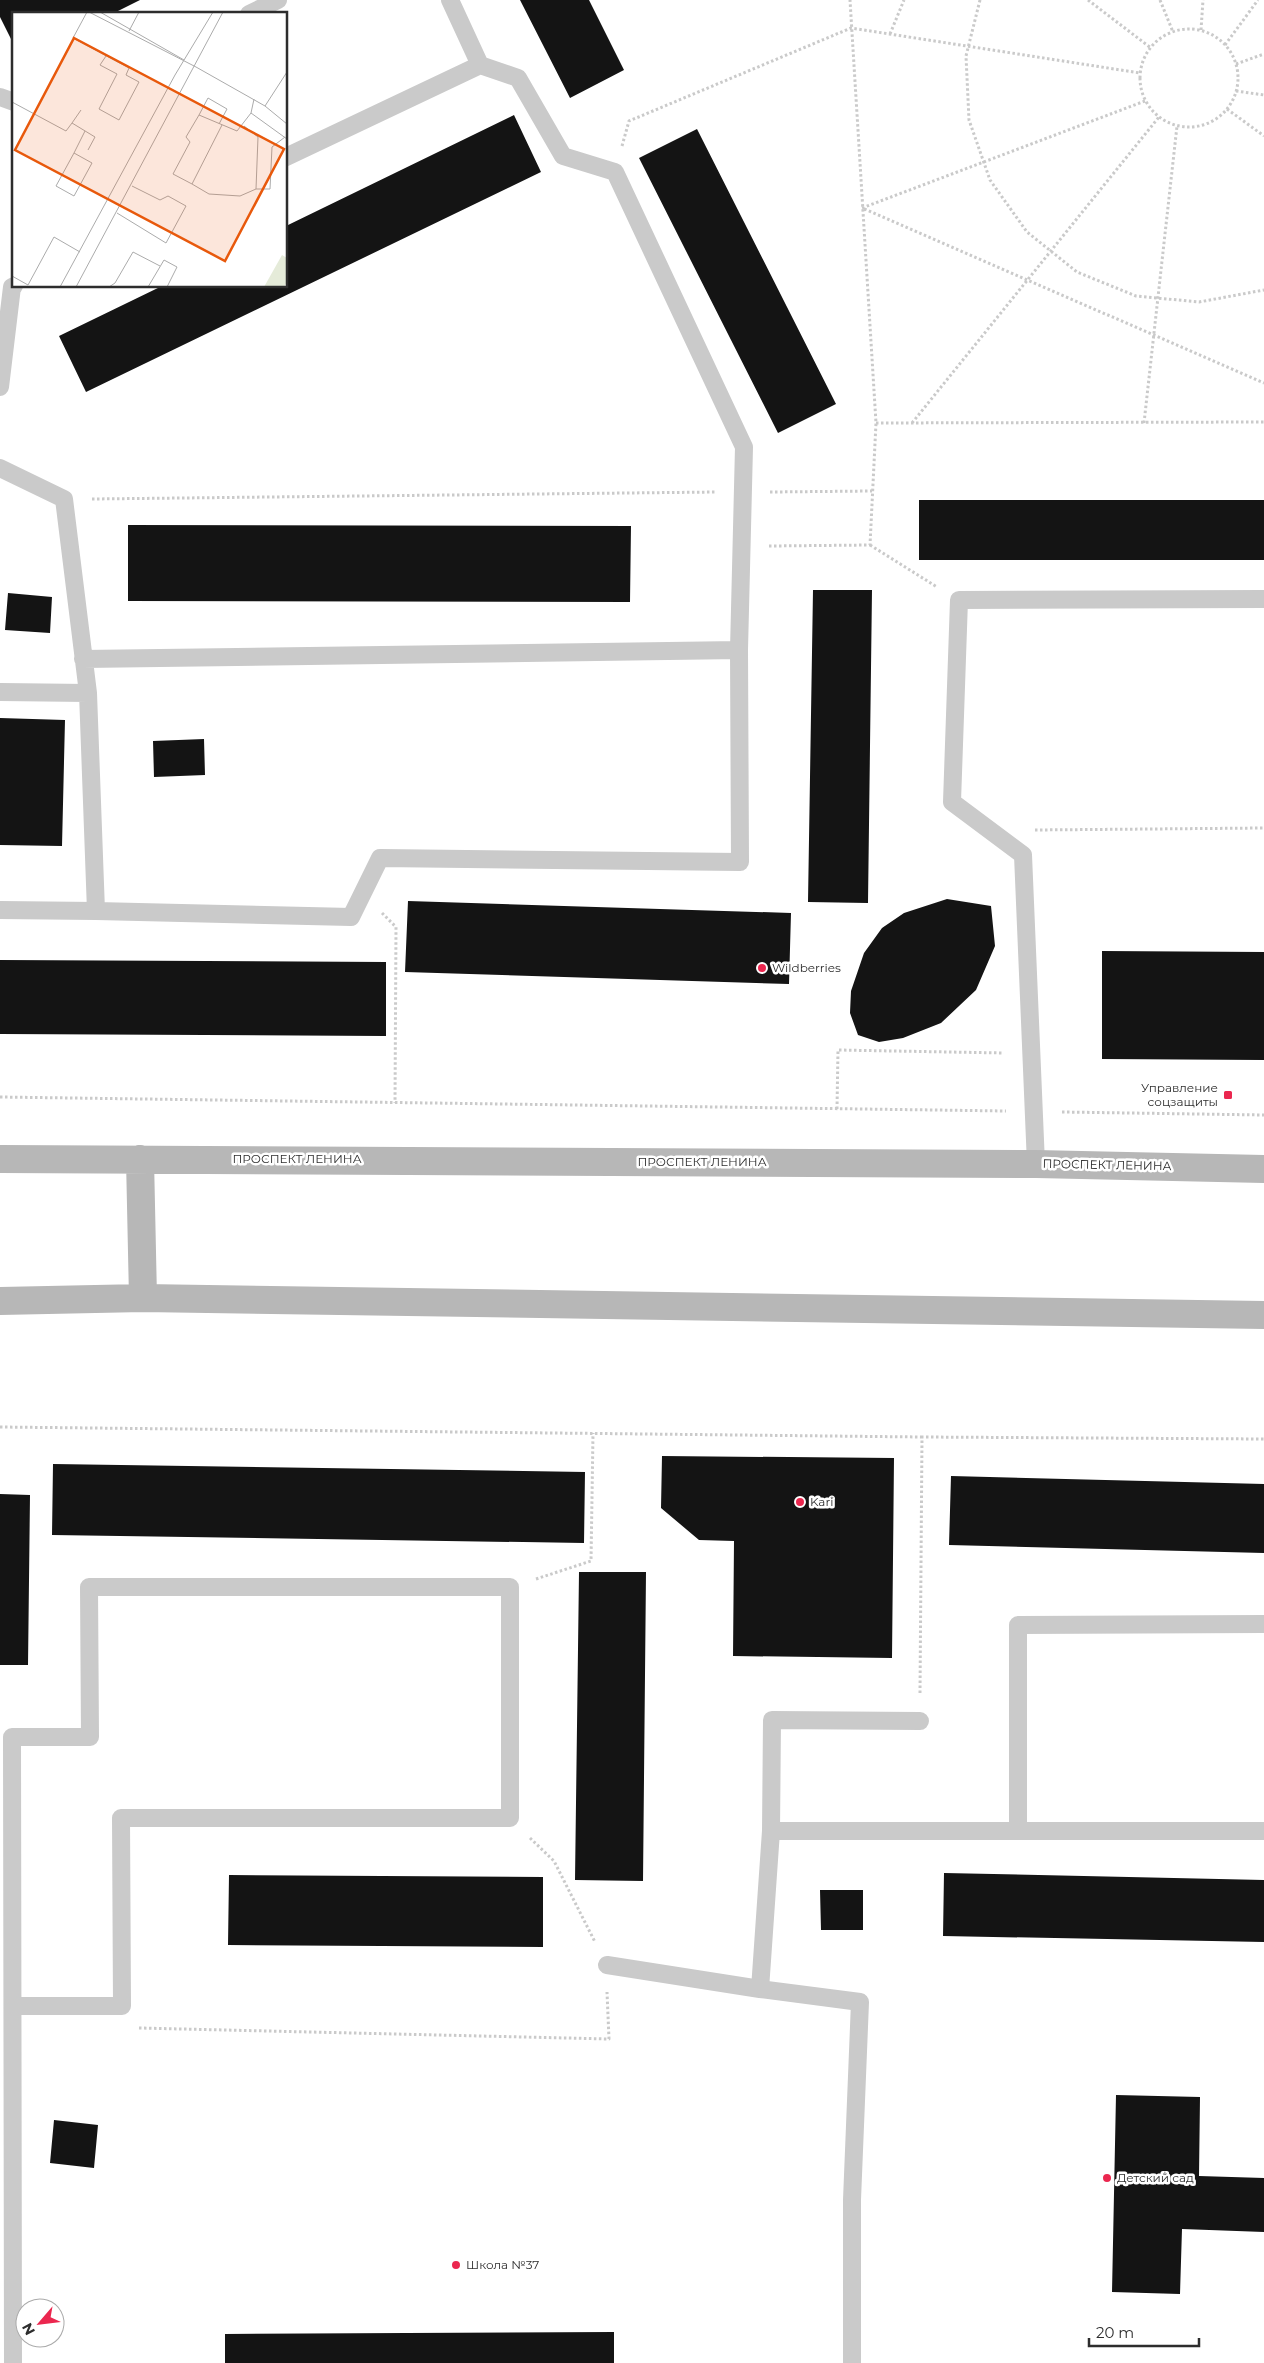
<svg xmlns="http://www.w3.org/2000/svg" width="1264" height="2363" font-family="Montserrat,sans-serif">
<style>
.building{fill:#141414}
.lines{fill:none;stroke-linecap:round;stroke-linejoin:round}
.path{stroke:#cacaca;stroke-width:3;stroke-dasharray:2.5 2.5;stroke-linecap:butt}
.service{stroke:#cacaca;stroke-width:18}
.secondary{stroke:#b7b7b7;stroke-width:28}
.poi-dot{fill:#eb274f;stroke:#fff;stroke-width:2}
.labels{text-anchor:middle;stroke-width:5;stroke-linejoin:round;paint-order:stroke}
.poi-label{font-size:12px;fill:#2d2d2d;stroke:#fff;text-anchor:start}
.street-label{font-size:12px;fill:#2d2d2d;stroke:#fff}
.inset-road{fill:none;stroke:#ababab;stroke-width:1}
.view{fill:#e8590c;fill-opacity:0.15;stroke:#e8590c;stroke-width:2.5}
.inset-edge{fill:none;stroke:#2d2d2d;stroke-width:2.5}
</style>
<rect width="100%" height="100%" fill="#fff"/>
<path class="building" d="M0,0h140l-28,14h-98v31l-14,-28z
M520,0h69l35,70 -54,28z
M514,115l27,57 -455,220 -27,-56 103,-50h124v-60z
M697,129l139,275 -58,29 -139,-275z
M919,500h345v60h-345z
M128,525l503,1 -1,76 -502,-1z
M813,590h59l-4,313 -60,-1z
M8,593l44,4 -2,36 -45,-3z
M0,718l65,2 -3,126 -62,-1z
M204,739l1,36 -51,2 -1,-36z
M947,899l44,7 4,40 -19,44 -35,33 -38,15 -24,4 -21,-7 -8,-22 1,-22 13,-38 18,-25 22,-15z
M408,901l383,12 -2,71 -384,-12z
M1102,951l162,1v108l-162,-1z
M0,960l386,2v74l-386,-2z
M662,1456l232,2 -2,200 -159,-2 1,-115 -35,-1 -38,-32z
M53,1464l532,8 -1,71 -532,-8z
M951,1476l313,8v69l-315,-8z
M0,1494l30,1 -2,170h-28z
M579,1572h67l-3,309 -68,-1z
M944,1873l320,7v62l-321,-6z
M229,1875l314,2v70l-315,-2z
M820,1890h43v40h-42z
M1116,2095l84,2 -1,79 65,2v54l-82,-3 -2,65 -68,-2z
M54,2120l44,5 -4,43 -44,-5z
M614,2332v31h-389v-29z"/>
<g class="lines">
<path class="path" d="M980,0l-14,56 3,64 21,60 37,52 50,40 59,24 63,6 65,-12
M1088,0l63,48
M1160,0l13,32
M1140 78a49 49 0 1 1 98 0a49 49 0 1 1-98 0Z
M1201,30l2,-30
M890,34l14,-34
M1225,45l33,-45
M1236,64l28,-10
M1236,91l28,4
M1145,101l-283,107 402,175
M1227,109l37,27
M622,146l7,-25 222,-93 289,45
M876,423l388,-1
M912,423l247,-306
M1144,423l33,-297
M770,492l102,-1
M92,499l624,-7
M870,545l67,42
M769,546l101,-1 6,-122 -26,-423
M1035,830l229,-2
M382,913l14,14 -1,176
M0,1097l1006,14
M837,1109l1,-59 166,3
M1062,1112l202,3
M0,1427l922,10
M536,1579l55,-18 2,-128
M920,1693l2,-256 342,2
M530,1838l24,23 41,81
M139,2028l470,11 -2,-47"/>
<path class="service" d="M249,14l29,-14
M480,65l38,13 45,78 52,16 129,275 -5,203
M0,97l14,5
M286,157l194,-92 -30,-65
M0,387l12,-100 2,-1
M0,468l64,31 24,194 8,218 255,6 29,-59 360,4 -1,-212 -656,9
M0,692l88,1
M0,910l96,1
M1036,1164l-13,-309 -71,-53 7,-202 305,-1
M771,1831h493
M1018,1831v-206l246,-1
M607,1965l153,24
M13,2006h109l-1,-188h389v-231h-421l1,150h-78l1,626
M852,2363v-163l8,-198 -100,-13 11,-158 1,-111 148,1"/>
<path class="secondary" d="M0,1159l1036,5 228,5
M140,1159l3,139
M0,1301l143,-3 1121,17"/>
</g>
<g class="poi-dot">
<circle cx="762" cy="968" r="5"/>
<rect x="1223" y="1090" width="10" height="10" rx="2.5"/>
<circle cx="800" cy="1502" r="5"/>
<circle cx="1107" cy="2178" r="5"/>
<circle cx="456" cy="2265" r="5"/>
</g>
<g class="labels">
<g class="poi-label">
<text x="772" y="972">Wildberries</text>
<text x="1218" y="1092" text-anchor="end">Управление<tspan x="1218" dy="14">соцзащиты</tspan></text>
<text x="810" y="1506">Kari</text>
<text x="1117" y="2182">Детский сад</text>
<text x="466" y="2269">Школа №37</text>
</g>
<g class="street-label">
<text x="297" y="1163">ПРОСПЕКТ ЛЕНИНА</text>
<text x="702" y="1166">ПРОСПЕКТ ЛЕНИНА</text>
<text transform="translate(1107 1165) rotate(1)" y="4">ПРОСПЕКТ ЛЕНИНА</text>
</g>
</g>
<g transform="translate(12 12)">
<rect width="275" height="275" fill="#fff"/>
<path d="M270,243l5,3v24l-3,5h-20z" fill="#e5ebd9"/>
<path class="inset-road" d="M75,0l-14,26 56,30 -3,7 13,7 -20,38 -20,-11 18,-35 -17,-9 6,-9M77,0l107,55M88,0l84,48M117,19l10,-19M184,55l69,39 22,18M0,90l54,29 6,-8 23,14 -7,13M253,94l22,-34M239,101l36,26M187,103l9,-17 19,11 -8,15M60,111l9,-13M210,113l-30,59 -19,-10 17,-32 -4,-5 13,-22 38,16 14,-18 3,-14M232,114l14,11 -2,52h14l2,-42 13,-10M62,141l18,10 -18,33 -18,-10 18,-33 11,-22M180,172l17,10 31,2 16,-7M105,201l49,30 20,-37 -18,-10 -8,4 -28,-14M0,264l16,9 26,-48 26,15M48,275l115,-212 38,-63M64,275l147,-275M97,275l6,-4 18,-31 27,14M136,275l16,-27 13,7 -10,20"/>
<path class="view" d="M62,26l210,111 -59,112 -210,-111z"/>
<rect width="275" height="275" class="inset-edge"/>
</g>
<g transform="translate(40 2323) rotate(242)"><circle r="24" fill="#ffffff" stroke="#ababab"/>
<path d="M0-4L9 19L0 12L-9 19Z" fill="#eb274f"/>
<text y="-8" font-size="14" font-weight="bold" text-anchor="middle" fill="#2d2d2d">N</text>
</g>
<path d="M1089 2338v8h110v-8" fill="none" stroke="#2d2d2d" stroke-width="2.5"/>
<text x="1096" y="2338" font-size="15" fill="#2d2d2d" stroke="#ffffff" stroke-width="4" paint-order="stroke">20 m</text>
</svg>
